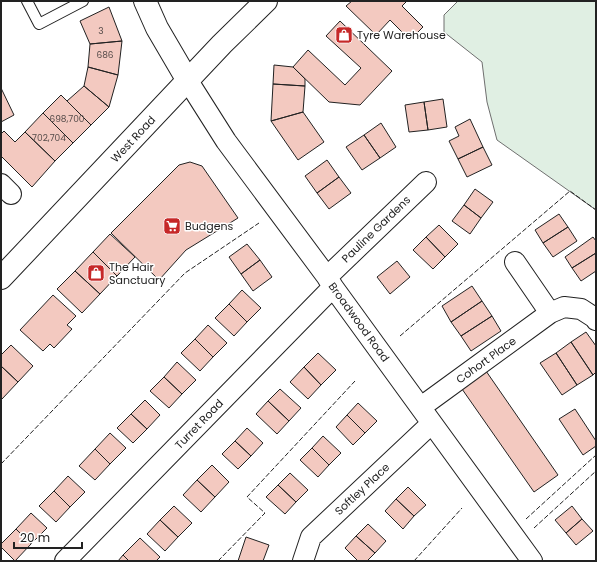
<svg xmlns="http://www.w3.org/2000/svg" width="597" height="562" font-family="Poppins,sans-serif">
<style>
.green{fill:#e0efe3;stroke:#6f6f6f}
.building{fill:#f3c9c0;stroke:#222}
.lines{fill:none;stroke-linecap:round;stroke-linejoin:round}
.lane-casing{stroke:#222;stroke-width:12}
.street-casing{stroke:#222;stroke-width:22}
.secondary-casing{stroke:#222;stroke-width:24}
.primary-casing{stroke:#222;stroke-width:24}
.lane{stroke:#fff;stroke-width:10}
.street{stroke:#fff;stroke-width:20}
.secondary{stroke:#fff;stroke-width:22}
.primary{stroke:#fff;stroke-width:22}
.fence{stroke:#222;stroke-width:1;stroke-dasharray:5 2;stroke-linecap:butt}
.labels{text-anchor:middle;stroke-width:3;stroke-linejoin:round;paint-order:stroke}
.number-label{font-size:9px;fill:#564c4a}
.poi-label{font-size:11px;fill:#222;stroke:#fff;text-anchor:start}
.street-label{font-size:11px;fill:#222;stroke:#fff}
</style>
<rect width="100%" height="100%" fill="#fff"/>
<path class="green" d="M458,1h138v209l-99,-70 -10,-38 -5,-40 -38,-30v-17z"/>
<path class="building" d="M352,1h55l-5,5 21,21 -13,13 -20,-20 -14,15 -30,-29z
M109,7l13,34 -32,3 -10,-23z
M340,21l52,50 -32,34 -31,-3 -36,-35 15,-17 37,35 16,-17 -35,-32z
M122,41l-4,34 -30,-8 2,-23z
M274,65l19,2 12,12v7l-32,-2z
M88,67l30,8 -9,32 -25,-21z
M273,84l32,2 -2,26 -32,9z
M84,86l25,21 -18,18 -24,-24z
M1,88l13,27 -13,7z
M61,95l30,30 -18,18 -30,-30z
M443,99l4,28 -19,3 -4,-28z
M424,102l4,28 -19,2 -4,-27z
M303,112l21,30 -26,18 -27,-39z
M43,113l30,30 -18,18 -30,-29z
M470,119l13,28 -25,12 -9,-18 10,-5 -4,-9z
M381,123l15,24 -16,11 -16,-23z
M4,131l11,11 10,-10 30,29 -23,26 -31,-31v-22z
M364,135l16,23 -18,12 -16,-23z
M483,147l9,18 -25,12 -9,-18z
M327,160l12,17 -22,16 -12,-17z
M190,162l12,4 36,52 -52,32 -27,30 -48,-47 68,-68z
M339,177l12,16 -22,16 -12,-16z
M475,189l18,13 -12,16 -17,-13z
M464,205l17,13 -11,16 -18,-13z
M559,214l9,13 -25,16 -8,-13z
M439,225l19,19 -13,13 -19,-20z
M568,227l9,14 -24,16 -10,-14z
M110,234l25,23 -18,19 -24,-24z
M426,237l19,20 -12,12 -20,-19z
M593,237l3,4v12l-24,15 -7,-11z
M247,244l13,16 -19,14 -12,-17z
M93,252l24,24 -17,18 -25,-23z
M596,253v18l-15,10 -9,-13z
M260,260l12,17 -19,14 -12,-17z
M397,261l13,16 -20,17 -13,-17z
M75,271l25,23 -18,19 -25,-24z
M472,286l10,15 -31,21 -9,-16z
M242,290l19,18 -14,14 -18,-18z
M53,295l23,21 -9,9 5,4 -18,19 -4,-4 -7,7 -23,-21z
M482,301l10,15 -31,20 -10,-14z
M229,304l18,18 -13,14 -19,-18z
M492,316l9,15 -30,20 -10,-15z
M208,325l19,18 -14,14 -18,-18z
M586,332l10,14v26l-3,3 -22,-33z
M195,339l18,18 -13,14 -19,-18z
M571,342l22,33 -16,10 -21,-32z
M11,345l22,21 -15,16 -17,-16v-11z
M318,353l18,17 -15,15 -17,-18z
M556,353l21,32 -15,10 -22,-32z
M177,362l19,18 -14,14 -18,-17z
M1,366l17,16 -16,17 -1,-1z
M304,367l17,18 -13,14 -18,-17z
M486,371l72,104 -24,17 -72,-103z
M164,377l18,17 -13,14 -19,-17z
M280,389l21,19 -12,13 -21,-20z
M145,400l15,15 -13,14 -16,-15z
M268,401l21,20 -12,13 -21,-20z
M358,403l19,18 -12,12 -18,-18z
M575,409l21,32v5l-13,9 -24,-36z
M131,414l16,15 -14,14 -16,-15z
M347,415l18,18 -12,12 -17,-18z
M247,428l16,15 -12,13 -16,-15z
M110,433l16,15 -16,16 -15,-15z
M323,436l18,17 -12,12 -17,-17z
M235,441l16,15 -13,13 -16,-15z
M312,448l17,17 -11,12 -18,-17z
M95,449l15,15 -15,16 -16,-14z
M212,465l17,17 -14,15 -18,-17z
M290,473l18,17 -12,12 -18,-17z
M68,476l17,16 -15,15 -16,-16z
M197,480l18,17 -14,15 -18,-17z
M278,485l18,17 -11,12 -19,-17z
M408,487l18,18 -12,11 -18,-17z
M54,491l16,16 -14,15 -17,-16z
M396,499l18,17 -11,13 -18,-18z
M174,506l18,17 -14,14 -18,-17z
M572,506l10,13 -16,14 -11,-13z
M31,513l16,15 -16,16 -15,-15z
M582,519l11,12 -17,14 -10,-12z
M160,520l18,17 -13,14 -18,-17z
M368,524l18,17 -11,12 -19,-17z
M16,529l15,15 -16,17 -14,-14v-3z
M356,536l19,17 -8,8h-9l-13,-13z
M246,537l23,8 -6,16h-25z
M140,538l20,19 -4,4h-27l-6,-6z
M123,555l6,6h-11z"/>
<g class="lines">
<defs>
<path id="lane" d="M27,1l12,23 44,-23"/>
<path id="street" d="M188,81l38,60 101,136 6,10 199,274
M1,184l10,10
M515,262l35,51 14,-6 17,2 14,9 1,2
M327,277l99,-95
M421,407l129,-94
M65,561l268,-274
M303,561l8,-24 121,-114"/>
<path id="secondary" d="M145,1l12,27 31,53"/>
<path id="primary" d="M1,278l221,-234 44,-43"/>
</defs>
<use href="#lane" class="lane-casing"/>
<use href="#street" class="street-casing"/>
<use href="#secondary" class="secondary-casing"/>
<use href="#primary" class="primary-casing"/>
<use href="#lane" class="lane"/>
<use href="#street" class="street"/>
<use href="#secondary" class="secondary"/>
<use href="#primary" class="primary"/>
<path class="fence" d="M400,336l170,-145 26,19
M1,464l184,-191 74,-50
M526,519l70,-64
M534,528l62,-57
M218,561l47,-48 -18,-16 108,-116
M414,561l48,-53"/>
</g>
<defs>
<symbol id="shop-square" viewBox="-11 -11 22 22"><rect x="-9" y="-9" width="18" height="18" rx="4" fill="#c62828" stroke="#fff"/><path d="M-5-2.5h2.3a2.7 3.5 0 0 1 5.4 0H5L5.5 6h-11ZM-1.5-2.5h3a1.5 2.3 0 0 0-3 0Z" fill="#fff"/></symbol>
<symbol id="supermarket-square" viewBox="-11 -11 22 22"><rect x="-9" y="-9" width="18" height="18" rx="4" fill="#c62828" stroke="#fff"/><path d="M-6-5.5h2.5l.6 2H6L4.5 2H-2.5L-4.4-4H-6ZM-1.5 3.2a1.3 1.3 0 1 0 .1 0ZM3 3.2a1.3 1.3 0 1 0 .1 0Z" fill="#fff"/></symbol>
</defs>
<g fill-rule="evenodd">
<use href="#shop-square" x="334" y="25" width="20" height="20"/>
<use href="#supermarket-square" x="162" y="216" width="20" height="20"/>
<use href="#shop-square" x="86" y="263" width="20" height="20"/>
</g>
<g class="labels">
<g class="number-label">
<text x="101" y="34">3</text>
<text x="105" y="58">686</text>
<text x="67" y="122">698,700</text>
<text x="49" y="141">702,704</text>
</g>
<g class="poi-label">
<text x="357" y="39">Tyre Warehouse</text>
<text x="185" y="230">Budgens</text>
<text x="109" y="271">The Hair<tspan x="109" dy="13">Sanctuary</tspan></text>
</g>
<g class="street-label">
<text transform="translate(133 139) rotate(-47)" y="4">West Road</text>
<text transform="translate(376 229) rotate(-44)" y="4">Pauline Gardens</text>
<text transform="translate(359 322) rotate(54)" y="4">Broadwood Road</text>
<text transform="translate(486 360) rotate(-36)" y="4">Cohort Place</text>
<text transform="translate(199 424) rotate(-46)" y="4">Turret Road</text>
<text transform="translate(362 489) rotate(-43)" y="4">Softley Place</text>
</g>
</g>
<rect width="597" height="562" fill="none" stroke="#222222" stroke-width="4"/>
<path d="M14 542v6h68v-6" fill="none" stroke="#222222" stroke-width="2"/>
<text x="20" y="542" font-size="12" fill="#222222" stroke="#ffffff" stroke-width="3" paint-order="stroke">20 m</text>
</svg>
